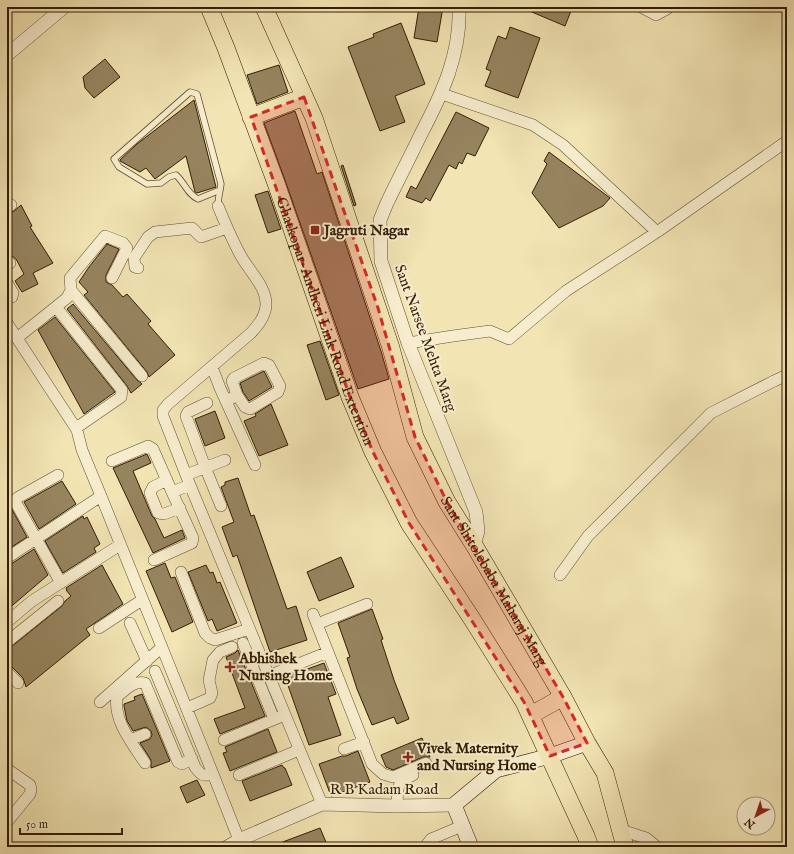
<svg xmlns="http://www.w3.org/2000/svg" width="794" height="854" font-family="'IM FELL English',serif">
<style>
.building{fill:#96845f;stroke:#331c03}
.lines{fill:none;stroke-linecap:round;stroke-linejoin:round}
.service-casing{stroke:#634e2f;stroke-width:7}
.minor-casing{stroke:#634e2f;stroke-width:12}
.tertiary-casing{stroke:#634e2f;stroke-width:14}
.secondary-casing{stroke:#331c03;stroke-width:16}
.primary-casing{stroke:#331c03;stroke-width:18}
.service{stroke:#f7edce;stroke-width:5.5}
.minor{stroke:#f7edce;stroke-width:11}
.tertiary{stroke:#f7edce;stroke-width:13}
.secondary{stroke:#f7edce;stroke-width:15}
.primary{stroke:#f2e4b3;stroke-width:17}
.marked{fill:#d62828;fill-opacity:0.2;stroke:#d62828;stroke-width:3;stroke-dasharray:8 5;stroke-linejoin:round}
.poi-dot{fill:#8f2418;stroke:#f7edce;stroke-width:1.5}
.labels{text-anchor:middle;stroke-width:4;stroke-linejoin:round;paint-order:stroke}
.poi-label{font-size:15px;font-weight:bold;fill:#331c03;stroke:#f7edce;text-anchor:start}
.street-label{font-size:15px;fill:#331c03;stroke:#f7edce}
</style>
<rect width="100%" height="100%" fill="#f2e4b3"/>
<filter id="stains"><feTurbulence type="fractalNoise" baseFrequency=".005" numOctaves="4"/><feColorMatrix values="0 0 0 0 .2 0 0 0 0 .09 0 0 0 0 .02 0 0 0 .5 -.17"/></filter>
<radialGradient id="worn" r=".72"><stop offset=".6" stop-color="#630" stop-opacity="0"/><stop offset="1" stop-color="#630" stop-opacity=".3"/></radialGradient>
<path class="building" d="M419,7h24l-6,35 -23,-4z
M520,7h42l9,4 -6,15z
M401,23l24,61 -30,12 10,26 -25,9 -32,-84 26,-10 -1,-3z
M510,27l30,11 -22,60 -33,-12 6,-15 -5,-2 12,-33 8,3z
M105,59l15,18 -26,21 -9,-10 -2,-11z
M279,65l9,27 -31,12 -10,-29z
M194,100l22,87 -19,6 -2,-1 -9,-36 -31,23 -9,-11 -6,4 -20,-11v-1l17,-16z
M295,111l22,63 5,-2 59,179 8,28 -31,10 -73,-209 -21,-57z
M456,112l33,16 -14,28 -8,-3 -5,11 -3,-2 -3,7 -7,-4 -19,36 -4,-3 -4,5 -16,-6 5,-11 5,3z
M549,152l61,46 -7,8 -44,22 -27,-35 15,-29 -3,-3z
M343,165l13,40 -2,1 -13,-40z
M268,191l13,38 -13,4 -13,-38z
M21,205l11,21 -2,1 23,36 -20,10 5,11 -16,8 -7,-11 9,-7 -8,-15 -4,-3 -5,1v-43l7,-3z
M107,244l12,5 -13,26v7l6,3 11,12 4,-3 24,27 -3,3 27,31 -26,22 -2,-5 -63,-77 4,-3 -9,-10 10,-15z
M73,304l64,76 4,3 1,1 -11,9 -4,-7 -60,-77z
M55,317l60,75 -31,22 -46,-84z
M320,341l19,54 -13,5 -19,-55z
M264,371l8,16 -23,14 -6,-9 -3,-9z
M271,404l17,41 -29,11 -15,-35 12,-5 -1,-2z
M215,411l10,27 -20,8 -10,-27z
M147,454l4,9 -18,8 19,45 3,3 9,19 18,-8 3,8 -32,15 -40,-85z
M238,478l13,38 3,-1 33,94 9,-3 11,34 -37,12 -33,-97 -4,2 -11,-30 12,-5 -13,-35 4,-2v-3z
M62,481l14,23 -37,25 -15,-27z
M9,504l18,33 -20,13v-45z
M83,516l1,3 3,-2 13,27 -6,4 2,4 -33,21 -18,-32z
M34,549l14,26 -41,35v-45l4,-1z
M341,557l13,30 -35,14 -12,-29z
M165,563l6,15 4,-1 18,45 -21,10 -26,-61z
M102,565l21,39 -37,25 4,6 -64,52 -3,-9 -11,-11 -5,-2v-16l4,-2 51,-41 3,-5 6,-5 -5,-6h1l-1,-2z
M206,565l4,8 3,-1 4,11 3,-1 17,41 -20,8 -5,-12 -4,2 -20,-49z
M372,609l11,30 -2,1 13,40 15,39 -12,5 -3,-7 -22,8 -15,-36 -10,-31 3,-1 -12,-34z
M238,650l27,66 -45,18 -6,-15 31,-11 -19,-51 9,-4z
M324,663l12,31 -8,3 13,38 -32,10 -24,-68z
M142,694l28,67 -19,7v-8l-11,-17 10,-4 2,-4 -1,-4 -5,-4 -13,4 -6,-10 -3,-15v-2l11,-4 -1,-3z
M268,729l9,23 -47,19 -7,-18 4,-1 -2,-5z
M422,738l8,19h-7l-30,13 -7,-3 -5,-12z
M358,751l12,31 -39,14 -12,-32 23,-8h4z
M282,765l2,3h1l7,17 -42,16 -8,-20z
M197,780l8,15 -18,8 -7,-16z
M320,828l8,19h-56v-1z"/>
<g class="lines">
<defs>
<path id="service" d="M218,206c0,-8 2,-14 3,-22l-24,-90 -7,-2 -76,67 5,8 28,17 14,-1 8,-6 7,-2c8,7 12,20 22,24l22,-9"/>
<path id="minor" d="M641,7l15,8 11,-6v-2
M442,94l91,31 30,20 94,87
M218,206c7,17 14,34 23,50 8,15 25,30 25,48 0,12 -8,21 -15,29l-83,71 -5,6v6l27,69 132,319
M7,207l4,-2
M7,265l3,-2
M138,268l-3,-1 -1,-9 14,-21 7,-5 37,-4 9,9 26,-9
M7,283l6,10 -1,4 -5,2
M71,290l71,86
M56,307l66,83 -1,7 -45,31
M7,323l70,107 5,20 19,46 112,278 26,66
M17,338l50,-40 4,-8 -1,-12 35,-42 18,7 4,5 -15,30
M408,343l45,-7 37,-5 19,8 57,-48 91,-59 130,-91
M212,367l8,21 35,77
M227,401l10,-6 8,12 5,2 28,-17 2,-6 -11,-21 -5,-2 -30,15 -2,3 5,14
M207,403l-19,9 -2,4 19,51 16,39
M112,461l36,-15 5,3 19,43
M58,475l-41,23 -1,5 45,80
M186,475l39,-15
M167,480l-14,7 -3,6 8,20 6,1 16,-6
M7,558l94,-62
M154,560l38,-17 1,-5 -21,-46 18,-7
M181,572l24,61 5,5 5,2 34,-11
M560,575l28,-39 123,-123 63,-32 13,-6
M313,614l59,150 11,10 10,3 33,-14
M7,622l25,-21 88,-56
M130,623l17,38
M317,624l50,-20
M99,628l43,-28
M7,642l51,-41
M243,643l31,76
M155,671l40,96c6,8 8,10 18,7
M7,672l11,11
M268,676l60,-24
M100,702l62,-55
M187,708l23,-10 2,-5 -3,-13 4,-20 7,-8 12,-5
M130,740l15,-6
M224,740l56,-23
M344,749l20,-7
M145,763c-12,-19 -32,-42 -28,-66 8,-7 17,-17 28,-14l33,79 4,2 10,-5
M7,769l23,16 1,4 -1,5 -23,28
M239,775l60,-25
M397,806c1,-18 -2,-23 16,-31
M621,830l25,8 11,9
M425,847l6,-8 31,-13"/>
<path id="tertiary" d="M459,7c2,47 -17,87 -38,127 -11,23 -23,46 -34,69l-7,17 1,41 27,82 68,169 2,19 -4,14
M7,55l57,-48
M227,847l12,-7 83,-36 75,2 57,-1"/>
<path id="secondary" d="M471,847l-17,-42 42,-35 54,-14 37,-13"/>
<g id="primary">
<path id="s1" d="M209,7l17,41 50,135 74,214 23,55 36,71 63,96 52,83 62,134 4,11"/>
<path id="s2" d="M264,7l50,111 77,230 24,89 32,65 27,43 89,152 24,46 18,30 20,74"/>
<path d="M251,117l53,-20"/>
<path d="M531,715l32,-18"/>
</g>
</defs>
<use href="#service" class="service-casing"/>
<use href="#minor" class="minor-casing"/>
<use href="#tertiary" class="tertiary-casing"/>
<use href="#secondary" class="secondary-casing"/>
<use href="#primary" class="primary-casing"/>
<use href="#service" class="service"/>
<use href="#minor" class="minor"/>
<use href="#tertiary" class="tertiary"/>
<use href="#secondary" class="secondary"/>
<use href="#primary" class="primary"/>
</g>
<path class="marked" d="M304,97l74,211 37,129 32,65 116,195 24,46 -37,13 -26,-54 -115,-179 -36,-71 -23,-55 -99,-280z"/>
<g class="poi-dot">
<rect x="310" y="225" width="10" height="10" rx="2"/>
<path d="M228 661h4v4h4v4h-4v4h-4v-4h-4v-4h4z"/>
<path d="M406 751h4v4h4v4h-4v4h-4v-4h-4v-4h4z"/>
</g>
<g class="labels">
<g class="poi-label">
<text x="324" y="235">Jagruti Nagar</text>
<text x="239" y="663">Abhishek<tspan x="239" dy="17">Nursing Home</tspan></text>
<text x="417" y="753">Vivek Maternity<tspan x="417" dy="17">and Nursing Home</tspan></text>
</g>
<g class="street-label">
<text dy="5" stroke="none"><textPath href="#s1" startOffset="335">Ghatkopar-Andheri Link Road Extention</textPath></text>
<text transform="translate(426 338) rotate(70)" y="5">Sant Narsee Mehta Marg</text>
<text dy="5" stroke="none"><textPath href="#s2" startOffset="621">Sant Shitolebaba Maharaj Marg</textPath></text>
<text x="384" y="794">R B Kadam Road</text>
</g>
</g>
<rect width="794" height="854" fill="none" stroke="#f2e4b3" stroke-width="24"/>
<rect x="8" y="8" width="778" height="838" fill="none" stroke="#331c03" stroke-width="2"/>
<rect x="12" y="12" width="770" height="830" fill="none" stroke="#331c03"/>
<g transform="translate(756 816) rotate(220)"><circle r="19" fill="#f7edce" stroke="#a9997d"/>
<path d="M0-3L7 15L0 10L-7 15Z" fill="#8f2418"/>
<text y="-6" font-size="11" font-weight="bold" text-anchor="middle" fill="#331c03">N</text>
</g>
<path d="M20 828v6h102v-6" fill="none" stroke="#331c03" stroke-width="2"/>
<text x="26" y="828" font-size="12" fill="#331c03" stroke="#f7edce" stroke-width="3" paint-order="stroke">50 m</text>
<rect width="100%" height="100%" filter="url(#stains)"/>
<rect width="100%" height="100%" fill="url(#worn)"/>
</svg>
